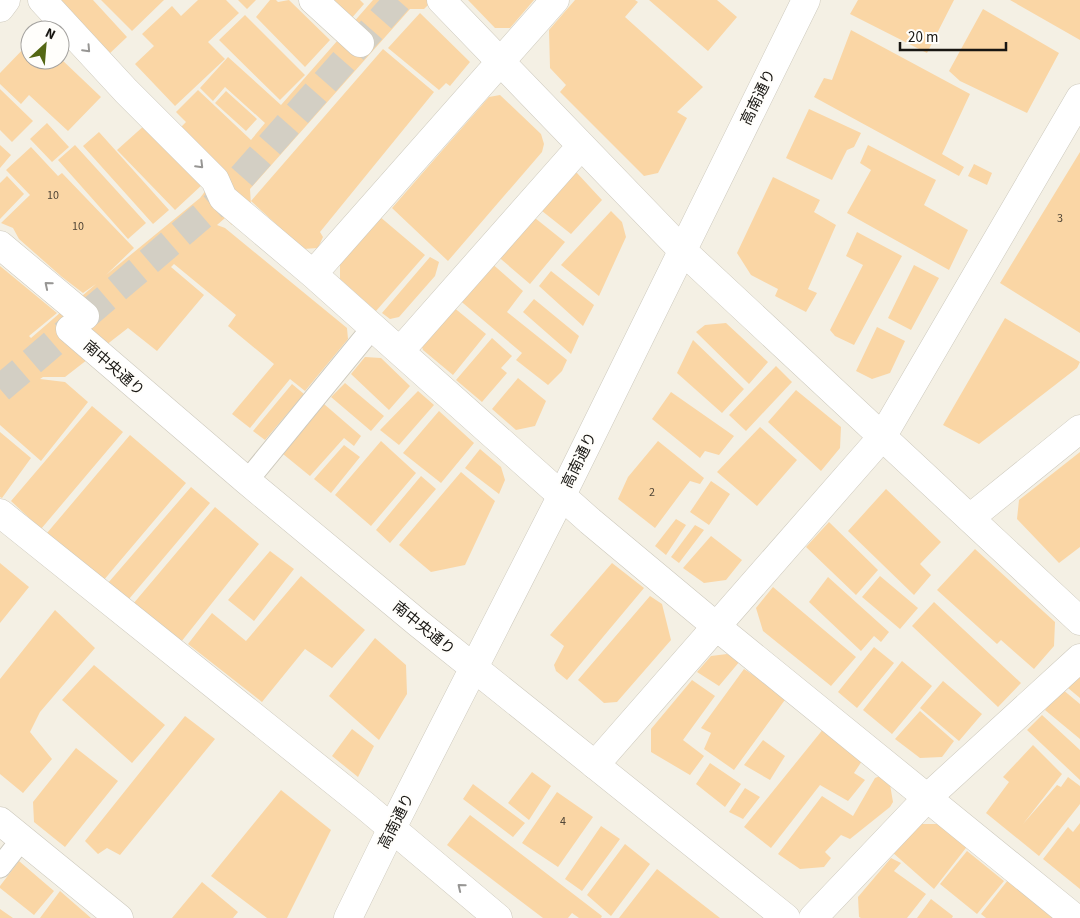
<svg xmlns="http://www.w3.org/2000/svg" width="1080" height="918" font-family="'Source Sans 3','Noto Sans JP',sans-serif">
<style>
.building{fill:#fad6a5}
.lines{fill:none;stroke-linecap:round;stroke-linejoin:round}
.pedestrian-tunnel{stroke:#d3cfc4;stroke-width:28;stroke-dasharray:28 14;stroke-linecap:butt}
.minor-tunnel{stroke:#d3cfc4;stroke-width:28;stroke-dasharray:28 14;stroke-linecap:butt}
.service-casing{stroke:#cdc9bd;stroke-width:23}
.minor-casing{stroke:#cdc9bd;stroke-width:29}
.tertiary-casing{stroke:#cdc9bd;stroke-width:29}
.service{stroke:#fff;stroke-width:21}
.minor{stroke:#fff;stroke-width:28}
.tertiary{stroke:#fff;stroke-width:28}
.oneway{stroke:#979694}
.labels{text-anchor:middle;stroke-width:4.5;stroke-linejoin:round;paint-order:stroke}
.number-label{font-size:12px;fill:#504637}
.street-label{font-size:15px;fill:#181612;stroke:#fffefb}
</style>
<rect width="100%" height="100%" fill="#f4f0e4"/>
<path class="building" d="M55,0h38l34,37 -20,19z
M101,0h63l-32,31z
M198,0h28l13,13 -31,29 17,17 -50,47 -40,-42 19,-18 -12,-12 30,-28 9,10z
M238,0h18l-9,9z
M270,0h6l2,2 11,-2 41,40 -25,27 -49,-50z
M328,0h32l4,4 -14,16z
M373,0h60l-9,9h-14l-160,180 1,16 -19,20 -7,-7 -8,7 8,3 122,100 1,11 -43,52 -15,-12 -40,49 -18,-14 42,-50 -46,-38 8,-11 -62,-51 -3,3 33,28 -47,56 -29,-23 -63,49h-22l-3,2 25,3 23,20 -47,59 -41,-36v-159l57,47 -28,23 2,2 30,-26 -8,-8 19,-17 10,9 14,-12 -13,9 -21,-16 -43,-38 -6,-11 -12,-5 29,-28 -24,-25 25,-23 27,29 4,-3 72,75 -28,27 94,-77 9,-12 -30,-57 7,-7 -10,-10 22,-22 53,50 14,-17 -40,-36 -12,14 -13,-13 28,-31 53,48z
M468,0h66l-24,28h-15z
M575,0h60l3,2 -13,15 78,70 -26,25 10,6 -29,55 -14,3 -84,-84 6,-7 -16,-17 -1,-38z
M649,0h68l20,17 -29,34z
M858,0h96l-27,53 -77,-39z
M1010,0h70v40z
M983,9l76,44 -32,60 -67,-32 -11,-10z
M420,13l50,49 -20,24 -4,-3 -7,7 -51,-42z
M245,15l60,60 -25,25 -61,-60z
M851,30l119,64 -28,60 22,13 -5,9 -145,-79 10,-19 8,2z
M30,42v18h30v-2l41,39 -33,34 -39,-36 -8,9 -21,-20v-11z
M383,49l51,43 -114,140 3,5 -5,11 -15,1 -52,-48z
M0,89l33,32 -21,21 -12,-12z
M226,91l31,28 -11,12 -31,-28z
M500,95l41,39 3,10 -2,8 -94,109 -56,-53 97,-111z
M809,109l52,24 -7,14 -7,3 -15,30 -46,-22z
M47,123l22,24 -17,15 -22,-23z
M146,124l57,60 -28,26 -58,-60z
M99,132l70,78 -16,14 -70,-78z
M0,145l11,10 -11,13z
M75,145l71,78 -18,16 -70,-79z
M868,145l68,35 -12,25 44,25 -19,40 -102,-57 24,-43 -11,-7z
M1080,152v181l-80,-50z
M974,164l18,9 -5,12 -19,-9z
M577,173l25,27 -31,34 -34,-27 28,-33z
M7,176l17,18 -24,25v-36z
M773,177l47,23 -6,12 22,13 -28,64 9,4 -11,19 -31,-16 3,-7 -27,-14 -14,-22z
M611,211l11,11 4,15 -27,59 -38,-31z
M530,214l35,28 -35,42 -35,-30z
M379,216l46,39 -49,56 -36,-32v-19z
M857,232l45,24 -48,89 -19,-9 -5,-6 33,-65 -17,-9z
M430,257l9,5 -4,14 -36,41 -9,2 -8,-6z
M489,261l34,30 -16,21 60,48 -5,11 -14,14 -32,-25 6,-7 -65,-55z
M914,265l25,13 -28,52 -23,-12z
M551,271l43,34 -11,21 -44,-40z
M534,299l45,37 -8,18 -48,-42z
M452,306l34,28 -33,41 -30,-25 -2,-6z
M1005,318l75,44 -3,6 -98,76 -36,-19z
M726,323l42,39 -19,22 -53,-52 9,-7z
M877,327l28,14 -15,32 -18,6 -16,-8z
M492,338l20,18 -11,12 6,5 -25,29 -26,-22z
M693,340l51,49 -22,24 -45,-40z
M365,357l16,1 29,28 -21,24 -38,-36z
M776,366l16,16 -46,49 -17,-16z
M518,378l28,23 -11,25 -19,4 -24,-21z
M345,383l39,33 -13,15 -40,-34z
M292,384l12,10 -39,46 -12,-9z
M796,390l45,37 -1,21 -19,23 -53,-49z
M418,391l16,14 -35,40 -19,-15z
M671,392l63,44 -15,19 -14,-4 -5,7 -48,-39z
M324,404l37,32 -7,10 -10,-8 -34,38 -27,-22z
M92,406l31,26 -82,97 -30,-28z
M439,411l35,32 -33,40 -38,-30z
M760,427l37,33 -40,46 -40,-34z
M0,432l31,26 -29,40 -2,-1z
M130,435l56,48 -83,98 -56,-48z
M381,441l35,32 -45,53 -36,-31z
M658,441l46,37 -4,6 -10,-3 -35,47 -37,-29 10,-22z
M344,445l16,12 -29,36 -17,-14z
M480,449l21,18 4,13 -6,14 -34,-26z
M1080,452v95l-21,16 -42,-44 2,-19z
M461,472l34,29 -30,64 -34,7 -32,-27z
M421,476l15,13 -46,54 -14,-13z
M711,481l19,13 -21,31 -19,-13z
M191,487l19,16 -81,96 -21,-16z
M886,489l55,53 -21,22 11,11 -17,20 -66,-64z
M215,507l44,37 -78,98 -48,-38z
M676,519l10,6 -20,30 -11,-9z
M829,522l49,48 -22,25 -50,-48z
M695,525l9,5 -25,33 -8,-6z
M711,536l31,24 -16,20 -22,3 -21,-15z
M975,549l80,73 -1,24 -20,23 -33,-29 -4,4 -60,-54z
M270,551l24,18 -40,52 -26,-21z
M0,563l29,24 -29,36z
M612,563l32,25 -77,92 -11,-9 -2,-6 10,-19 -14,-11z
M301,576l64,54 -33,38 -27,-19 -43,53 -74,-58 24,-31 34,28z
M880,576l38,32 -18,21 -38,-32z
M828,577l61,55 -8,10 -7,-6 -13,15 -52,-49z
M773,587l83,70 -25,29 -68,-55 -7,-23z
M650,596l12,8 9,36 -54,62 -13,1 -26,-23z
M934,602l87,81 -23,24 -86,-81z
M55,610l40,38 -55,64 -10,20 22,27 -29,34 -23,-19v-95z
M375,638l31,27 1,29 -28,46 -50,-44z
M874,647l20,16 -37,45 -19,-16z
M727,654l13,7 -21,25 -22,-14 14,-16z
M902,661l30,25 -40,48 -29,-24z
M94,665l71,60 -33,38 -70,-63z
M744,669l43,28 -53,73 -30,-21 7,-16 -10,-5z
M1080,676v22l-12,-10z
M692,680l23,16 -32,44 21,16 -14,19 -39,-23v-23z
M943,681l39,33 -23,27 -39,-33z
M1062,689l18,15v35l-35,-29z
M920,711l34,30 -12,16 -22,1 -25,-19z
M1042,715l38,35v30l-53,-50z
M185,716l30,23 -95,116 -13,-7 -9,6 -13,-13z
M824,728l40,30 -10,15 11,7 -17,21 -28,-16 -49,63 -27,-21z
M352,729l22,17 -16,31 -26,-21z
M763,740l22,16 -15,24 -26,-15z
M1033,745l29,29 -39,50 34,-39 4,2 7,-10 12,9v18l-41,52 -53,-43 23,-31 -6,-5z
M76,748l42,33 -53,66 -31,-25 -1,-20z
M710,763l31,21 -16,23 -29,-23z
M532,772l19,14 -22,34 -21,-17z
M880,776l9,3 4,23 -3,5 -40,32 -9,-4 -16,17 6,6 -7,9 -24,2 -22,-15 44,-58 31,20 22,-38z
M473,784l52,39 -12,14 -50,-38z
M745,788l15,9 -17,22 -14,-7z
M281,790l50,40 -44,88h-20l-56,-42z
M557,792l36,25 -35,50 -36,-24z
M470,815l132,101 -1,2h-22l-7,-5 -4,5h-25l-96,-73z
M1080,823v66l-37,-30 25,-32 5,5z
M920,824h23l26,20 -35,45 -42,-37z
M601,826l19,13 -38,52 -17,-12z
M625,844l25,20 -39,52 -24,-21z
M967,851l37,30 -27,33 -37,-30z
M891,858l10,5 -7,8 32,23 -19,24h-46l-2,-1 -1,-20z
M19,861l35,30 -20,24 -34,-27v-2z
M657,869l63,49h-101z
M1008,880l47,38h-69l-5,-4z
M202,882l36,30 -5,6h-61z
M60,891l31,27h-51z
M931,899l22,17 -1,2h-35z
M0,909l13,9h-13z"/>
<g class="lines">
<path class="pedestrian-tunnel" d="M85,316l138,-118 175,-198"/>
<path class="minor-tunnel" d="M0,389l85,-73"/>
<defs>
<path id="service" d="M247,481l126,-154
M0,867l22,-28"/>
<path id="minor" d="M42,0l84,91 89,89 8,18 90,76 277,247 127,106 358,291
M313,0l47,43
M441,0l242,251
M0,245l85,71
M313,274l242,-274
M400,351l181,-205
M0,513l364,292 134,113
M970,518l110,-89
M595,765l287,-328 198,-339
M0,821l119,97
M813,918l115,-121 152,-139"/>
<path id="tertiary" d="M0,8l6,-8
M683,251l397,370
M70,329l177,152 171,142 368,295
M348,918l44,-90 169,-331 245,-497"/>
</defs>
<use href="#service" class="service-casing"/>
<use href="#minor" class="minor-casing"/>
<use href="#tertiary" class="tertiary-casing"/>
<use href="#service" class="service"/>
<use href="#minor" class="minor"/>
<use href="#tertiary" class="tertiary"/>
</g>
<defs><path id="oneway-chevron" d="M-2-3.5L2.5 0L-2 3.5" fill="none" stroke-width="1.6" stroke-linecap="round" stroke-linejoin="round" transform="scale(1.25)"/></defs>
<g class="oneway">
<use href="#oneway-chevron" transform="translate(87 49) rotate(47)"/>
<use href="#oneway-chevron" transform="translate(200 165) rotate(45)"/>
<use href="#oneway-chevron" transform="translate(48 285) rotate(-140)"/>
<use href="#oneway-chevron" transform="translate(461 887) rotate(-141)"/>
</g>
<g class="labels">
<g class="number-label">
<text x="53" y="199">10</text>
<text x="1060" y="222">3</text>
<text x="78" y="230">10</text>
<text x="652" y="496">2</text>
<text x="563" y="825">4</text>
</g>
<g class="street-label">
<text transform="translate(758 97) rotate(-64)" y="5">高南通り</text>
<text transform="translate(114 368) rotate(41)" y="5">南中央通り</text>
<text transform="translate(579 460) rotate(-64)" y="5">高南通り</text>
<text transform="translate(424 628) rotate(39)" y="5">南中央通り</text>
<text transform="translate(396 821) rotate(-63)" y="5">高南通り</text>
</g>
</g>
<g transform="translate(45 45) rotate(26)"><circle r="24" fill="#fffefb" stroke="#a3a19e"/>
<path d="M0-4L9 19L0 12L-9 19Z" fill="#546714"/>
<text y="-8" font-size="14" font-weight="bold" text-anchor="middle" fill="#181612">N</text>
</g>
<path d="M900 42v8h106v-8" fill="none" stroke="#181612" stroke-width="2.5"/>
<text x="908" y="42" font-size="15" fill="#181612" stroke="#fffefb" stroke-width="4" paint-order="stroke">20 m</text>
</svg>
